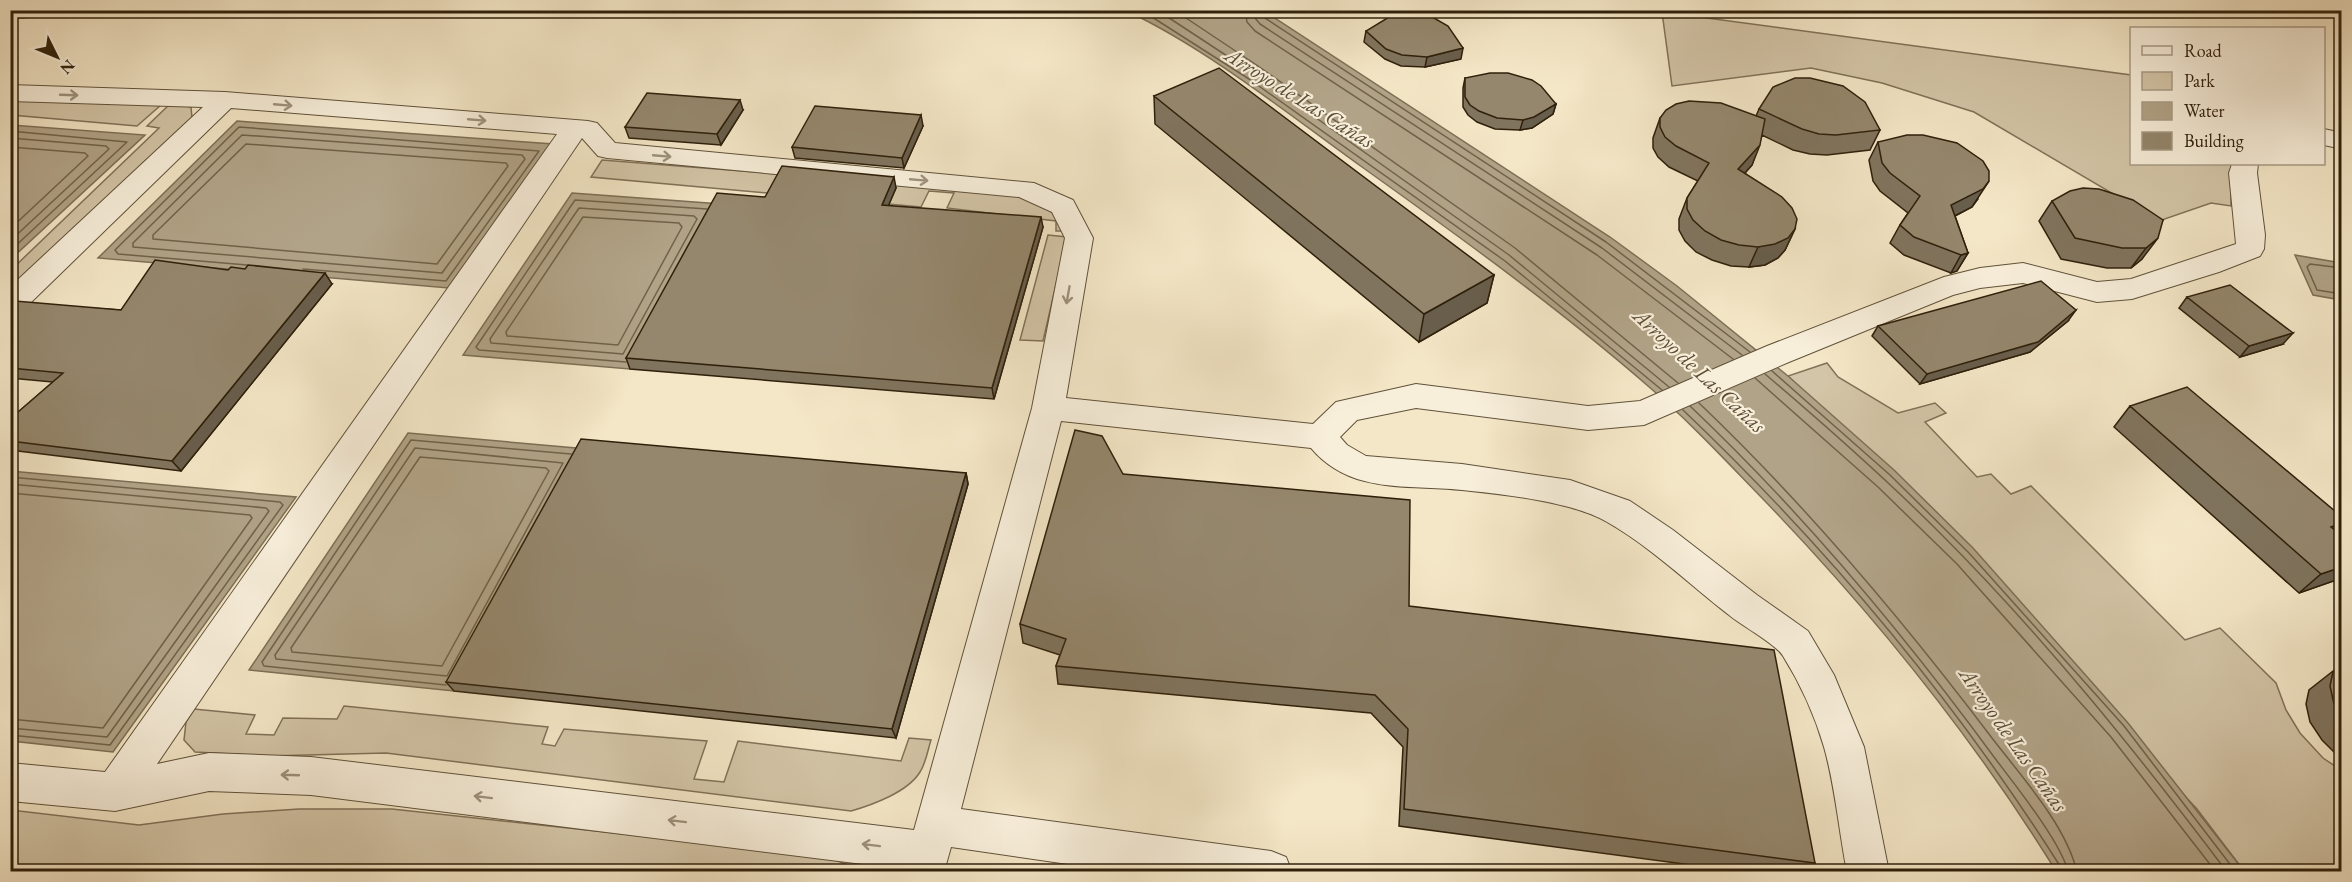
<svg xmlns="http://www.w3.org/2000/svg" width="2352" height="882" font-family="'EB Garamond',serif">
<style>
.green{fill:#d3c5a7;stroke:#817259;stroke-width:1.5}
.water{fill:#b1a387;stroke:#7d6f55;stroke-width:1.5}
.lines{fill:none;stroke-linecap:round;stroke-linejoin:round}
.shore{stroke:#706249;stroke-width:1.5}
.minor-casing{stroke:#60523a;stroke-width:2}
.minor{fill:#f8efdb;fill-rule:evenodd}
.wall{fill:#80745e;stroke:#2f200b;stroke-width:1.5}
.shaded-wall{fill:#685e4c;stroke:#2f200b;stroke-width:1.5}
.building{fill:#95876d;stroke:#2f200b;stroke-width:1.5}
.oneway{stroke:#9e927d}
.labels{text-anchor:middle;stroke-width:4.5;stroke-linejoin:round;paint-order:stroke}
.water-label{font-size:22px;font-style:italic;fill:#5c4e36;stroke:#f8efdb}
</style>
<rect width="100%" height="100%" fill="#f4e7c7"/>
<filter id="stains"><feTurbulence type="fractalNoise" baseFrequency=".00333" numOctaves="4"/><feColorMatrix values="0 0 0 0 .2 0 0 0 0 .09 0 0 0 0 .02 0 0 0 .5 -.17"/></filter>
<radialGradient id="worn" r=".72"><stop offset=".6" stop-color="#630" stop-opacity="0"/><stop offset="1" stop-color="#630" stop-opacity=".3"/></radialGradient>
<path class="green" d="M1662,12l469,63 1,89h99v42l-20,-3 -52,18 -185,-109 -92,-29 -71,-15 -139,18z
M11,100l150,5 -24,21 -126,-11z
M171,103l20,4 1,11 -181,175v-23l148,-142 -12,-2z
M602,160l403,32c24,7 50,14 61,39h-10v-10l-109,-13 7,-15 -25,-2 -8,16 -330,-30z
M1048,235l19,2 -24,104 -23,-1z
M1827,363l11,14 60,36 37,-10 11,10 -21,9 52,55 14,-3 20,20 20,-8 154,154 35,-12 56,55 10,27 14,23 23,25 18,12v101h-97l-47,-62 -409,-433z
M344,706l204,21 -6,17 13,2 9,-17 143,12 -13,38 30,3 14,-41 163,20 8,-23 22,2c-3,9 -5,23 -11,32 -12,20 -48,33 -69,39l-465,-58 -118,3 -73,-4 -11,-12 2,-18 8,-13 61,6 -9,19 28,1 9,-17 54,1z
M299,809h93l434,47 36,15 -851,1v-62l128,15 84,-11z"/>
<path class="water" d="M11,10h93v1l-93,8z
M1127,11h137l346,226 67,49 111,90 106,94 79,78 155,175 116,148h-188c-83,-134 -184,-259 -294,-373 -37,-38 -73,-77 -114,-112 -91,-79 -188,-149 -286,-219 -74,-53 -153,-117 -235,-156z
M237,121l316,23 -104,144 -351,-30z
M11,125l134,10 -134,124z
M572,193l149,11 -91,165 -167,-14z
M2295,255l46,8v37l-28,-5z
M408,433l179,16 -133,242 -205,-21z
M10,471l286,26 -183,255 -102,-11z"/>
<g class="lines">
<path class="shore" d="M1141,10l108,69 256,182 157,129
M1157,10l96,63 256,182 160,132
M1174,10l84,56 257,182 163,135
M1245,10l2,12 8,9 342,224 136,104
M1254,10l1,8 5,6 342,224 140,107
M1262,10l3,8 341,224 144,110
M10,131l117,11 -117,109
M242,135l280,20 3,4 -83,114 -309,-26v-4z
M10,138l96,8 3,3 -99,92
M246,144l260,19 2,3 -71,98 -284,-25v-4z
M10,147l75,6 3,3 -78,73
M579,208l115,8 3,3 -74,135 -132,-11 -1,-4z
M583,217l96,6 3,4 -64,118 -111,-9 -1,-4z
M247,265l-129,-11 -3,-4 124,-123 300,24 -93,130 -143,-12
M2342,268l-32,-4 -3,3 10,23 25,4
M626,362l-147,-12 -3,-3 99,-147 132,9
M1772,371l118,104 79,78 155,173 112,146
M1765,374c60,51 119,103 175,159 104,104 198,221 287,339
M1755,378l123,109 79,77 154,173 105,135
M1699,403c108,103 203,216 293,335 29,38 74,87 85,134
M1690,406c114,108 214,228 307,355 19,25 65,83 71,111
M1683,410c143,136 271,289 377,456l1,6
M415,448l148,15 -116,213 -171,-17 -1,-4z
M420,457l126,11 3,3 -107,195 -150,-14 -1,-4z
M10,477l270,25 3,3 -173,240 -100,-10
M10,484l256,24 3,3 -162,226 -97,-9
M10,493l240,22 2,3 -149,210 -93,-9
M446,685l-182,-19 -2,-4 149,-222 160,14"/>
<defs>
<path id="minor" d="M10,85l215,7 363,29 9,2 18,20 419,40 39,17 20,38 -27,160 247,26 23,-22 80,-18 172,22 52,-5 127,-55 177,-69 36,-9 43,-5 74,19 34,-3 105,-35 -7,-71 3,-9h26l-1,9 8,62 -1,14 -4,7 -41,16 -87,27 -35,3 -74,-19 -43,5 -27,7 -164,67 -145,63 -56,5 -172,-22 -59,12 -17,17 7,8 19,11 96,8 108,16 60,21 43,29 84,65 51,36 26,44 30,72 25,125h-42c-8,-40 -12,-87 -23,-125 -9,-31 -24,-64 -41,-91 -7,-12 -41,-30 -54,-41 -40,-31 -78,-68 -122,-93 -33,-20 -105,-28 -145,-32 -55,-6 -111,5 -151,-42l-250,-27 -100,388 310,42 15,6 6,15h-169l-172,-25 -7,25h-42l1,-3 -592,-74 -102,-4 -94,20 -105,-10v-38l95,9 452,-638 -326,-26 -210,204 -11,3v-28l193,-180 -193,-6zM582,138l16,18 9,2 412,39 33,15 13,26 -33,170 -118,422 -603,-73 -102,-4 -52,11z
M2324,129l18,4v16l-18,-4z"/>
</defs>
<use href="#minor" class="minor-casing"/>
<use href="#minor" class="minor"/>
</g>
<path class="wall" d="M1366,31l95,28 -36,8 -24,-1 -16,-7 -21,-17z
M1465,78l91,26 -3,10 -21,14 -12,2 -25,-1 -18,-7 -9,-7 -5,-8v-19z
M1154,96l340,179 -7,28 -68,39 -264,-218z
M1759,109l121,21 -10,20 -43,5 -17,-1 -17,-4 -31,-15 -10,30 -7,8 50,56 -10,21 -7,8 -13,7 -16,2 -18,-1 -19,-6 -16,-8 -11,-11 -6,-11v-11l8,-21 11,-17 -29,-14 -11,-10 -5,-9v-10l7,-20 96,-2z
M743,110l-22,35 -92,-7 -4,-11z
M923,126l-19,42 -109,-10 -3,-11z
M1878,142l100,57 -6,8 -17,9 13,37 -11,18 -6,2 -47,-18 -14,-12 10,-18 8,-12 -28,-22 -7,-10 -4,-21z
M896,188l-8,18 155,21 -49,172 -364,-30 -4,-11 139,-161z
M2052,201l111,19 -21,39 -11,9h-24l-46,-9 -22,-38z
M332,284l-151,187 -171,-21v-31l43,-37 -43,-4v-75l111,7z
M2187,297l96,47 -43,13 -61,-49z
M2068,321l-38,31 -110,32 -48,-48 6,-10z
M2130,406l212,111v8l-7,5 7,48 -43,15 -185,-166z
M966,473l2,11 -72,254 -442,-47 -8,-9z
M1123,474l286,132 406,257 -7,9h-64l-345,-46 4,-79 -32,-34 -313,-29 -2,-18 4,-11 -37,-12 -3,-19z
M2342,664v96l-20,-20 -12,-18 -4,-18 3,-14z"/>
<path class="shaded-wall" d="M1463,48l-2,11 -36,8 2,-10z
M740,100l3,10 -22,35 -4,-11z
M1556,104l-3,10 -21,14 -12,2 3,-10z
M921,115l2,11 -19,42 -2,-10z
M1760,145l-8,20 -22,24 8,-20z
M894,177l2,11 -12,28 -2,-11z
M1989,181l-17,26 -31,16 10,-18z
M1041,217l2,10 -49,172 -2,-11z
M1795,229l-10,21 -7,8 -13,7 -16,2 9,-20z
M2158,238l-16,21 -11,9 15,-20z
M1968,253l-11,18 -6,2 10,-18z
M325,273l7,11 -151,187 -9,-10z
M1494,275l-7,28 -68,39 5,-28z
M2076,310l-8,11 -38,31 -110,32 7,-10z
M2293,333l-10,11 -43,13 9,-11z
M966,473l2,11 -72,254 -4,-9z
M2342,523v2l-18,16 7,-14z
M2342,567v11l-43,15 22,-19z"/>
<path class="building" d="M1417,14l17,4 14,8 15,22 -36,9 -25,-2 -16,-6 -20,-18 23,-14z
M1219,68l275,207 -70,39 -270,-218z
M1490,73h18l24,7 9,6 15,18 -22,13 -11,3 -26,-2 -18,-7 -9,-6 -5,-8v-19z
M1795,78h15l33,8 22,16 15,28 -44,5 -17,-1 -17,-5 -43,-20 14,-22z
M647,93l93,7 -23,34 -92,-7z
M1689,101l32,2 44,16 -5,26 -22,24 44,28 10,11 5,11 -2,10 -7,9 -13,6 -17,3 -19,-2 -18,-5 -16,-9 -12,-11 -6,-11v-11l22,-35 -33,-17 -11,-9 -5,-10v-9l6,-8 10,-6z
M815,106l106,9 -19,43 -110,-11z
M1907,135h16l34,8 26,18 6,10v10l-6,8 -32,16 17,48 -7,2 -47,-18 -14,-12 20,-29 -30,-23 -8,-10 -4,-21z
M782,166l112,11 -12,28 159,12 -49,171 -366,-30 91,-165 48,4z
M2083,188l16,1 34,11 30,20 -5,18 -12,10h-24l-47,-10 -23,-37 18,-10z
M155,260l73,10 3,-3 14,2 3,-4 77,8 -153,188 -162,-20v-22l53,-46 -53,-5v-65l5,-2 106,9z
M2041,281l35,29 -38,32 -111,32 -49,-48z
M2230,285l63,48 -44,13 -62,-49z
M2187,387l155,130v6l-11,4 11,9v31l-21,7 -191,-168z
M1075,430l27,6 21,38 287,26 -1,106 365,44 41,213 -411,-54 4,-80 -33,-34 -319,-29 10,-27 -46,-15z
M581,439l385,34 -74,256 -446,-47z
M2342,664v51l-8,-11 -4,-18 3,-14z"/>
<defs><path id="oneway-shaft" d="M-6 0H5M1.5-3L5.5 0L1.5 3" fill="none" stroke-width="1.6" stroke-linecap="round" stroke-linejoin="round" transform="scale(1.5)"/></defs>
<g class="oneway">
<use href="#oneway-shaft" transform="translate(69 95) rotate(2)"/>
<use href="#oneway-shaft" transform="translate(283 105) rotate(5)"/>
<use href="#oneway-shaft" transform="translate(477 120) rotate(5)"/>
<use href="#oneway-shaft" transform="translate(662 156) rotate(5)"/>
<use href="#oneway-shaft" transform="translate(919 180) rotate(5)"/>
<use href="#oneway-shaft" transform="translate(1068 295) rotate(100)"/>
<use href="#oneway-shaft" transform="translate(290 775) rotate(-178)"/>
<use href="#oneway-shaft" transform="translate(483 797) rotate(-173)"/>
<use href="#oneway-shaft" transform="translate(677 821) rotate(-173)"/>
<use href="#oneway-shaft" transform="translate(871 845) rotate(-173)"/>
</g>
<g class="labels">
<g class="water-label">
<text transform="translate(1300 97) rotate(32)" y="8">Arroyo de Las Cañas</text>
<text transform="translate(1700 370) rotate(43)" y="8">Arroyo de Las Cañas</text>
<text transform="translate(2014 739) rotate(55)" y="8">Arroyo de Las Cañas</text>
</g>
</g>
<rect width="2352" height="882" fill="none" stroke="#f4e7c7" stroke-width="36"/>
<rect x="12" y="12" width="2328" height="858" fill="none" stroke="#2f200b" stroke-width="3"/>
<rect x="18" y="18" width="2316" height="846" fill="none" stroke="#2f200b" stroke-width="1.5"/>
<rect x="2130" y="27" width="195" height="138" fill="#f8efdb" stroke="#a89c88" stroke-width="1.5"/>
<rect x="2142" y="46" width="30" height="9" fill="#f8efdb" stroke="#a89c88" stroke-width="1.5"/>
<text x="2184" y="57" font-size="18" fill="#2f200b">Road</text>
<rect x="2142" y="72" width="30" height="18" fill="#d3c5a7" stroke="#a89c88" stroke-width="1.5"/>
<text x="2184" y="87" font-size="18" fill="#2f200b">Park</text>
<rect x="2142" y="102" width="30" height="18" fill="#b1a387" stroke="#a89c88" stroke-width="1.5"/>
<text x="2184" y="117" font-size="18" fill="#2f200b">Water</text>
<rect x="2142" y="132" width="30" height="18" fill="#95876d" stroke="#a89c88" stroke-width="1.5"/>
<text x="2184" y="147" font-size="18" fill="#2f200b">Building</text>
<g transform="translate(57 57) rotate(133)" stroke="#f8efdb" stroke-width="4.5" paint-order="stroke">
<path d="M0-4.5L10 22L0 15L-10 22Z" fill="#2f200b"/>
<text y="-9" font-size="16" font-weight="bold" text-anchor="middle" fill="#2f200b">N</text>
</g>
<rect width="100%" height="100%" filter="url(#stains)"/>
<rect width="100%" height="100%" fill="url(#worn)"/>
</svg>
